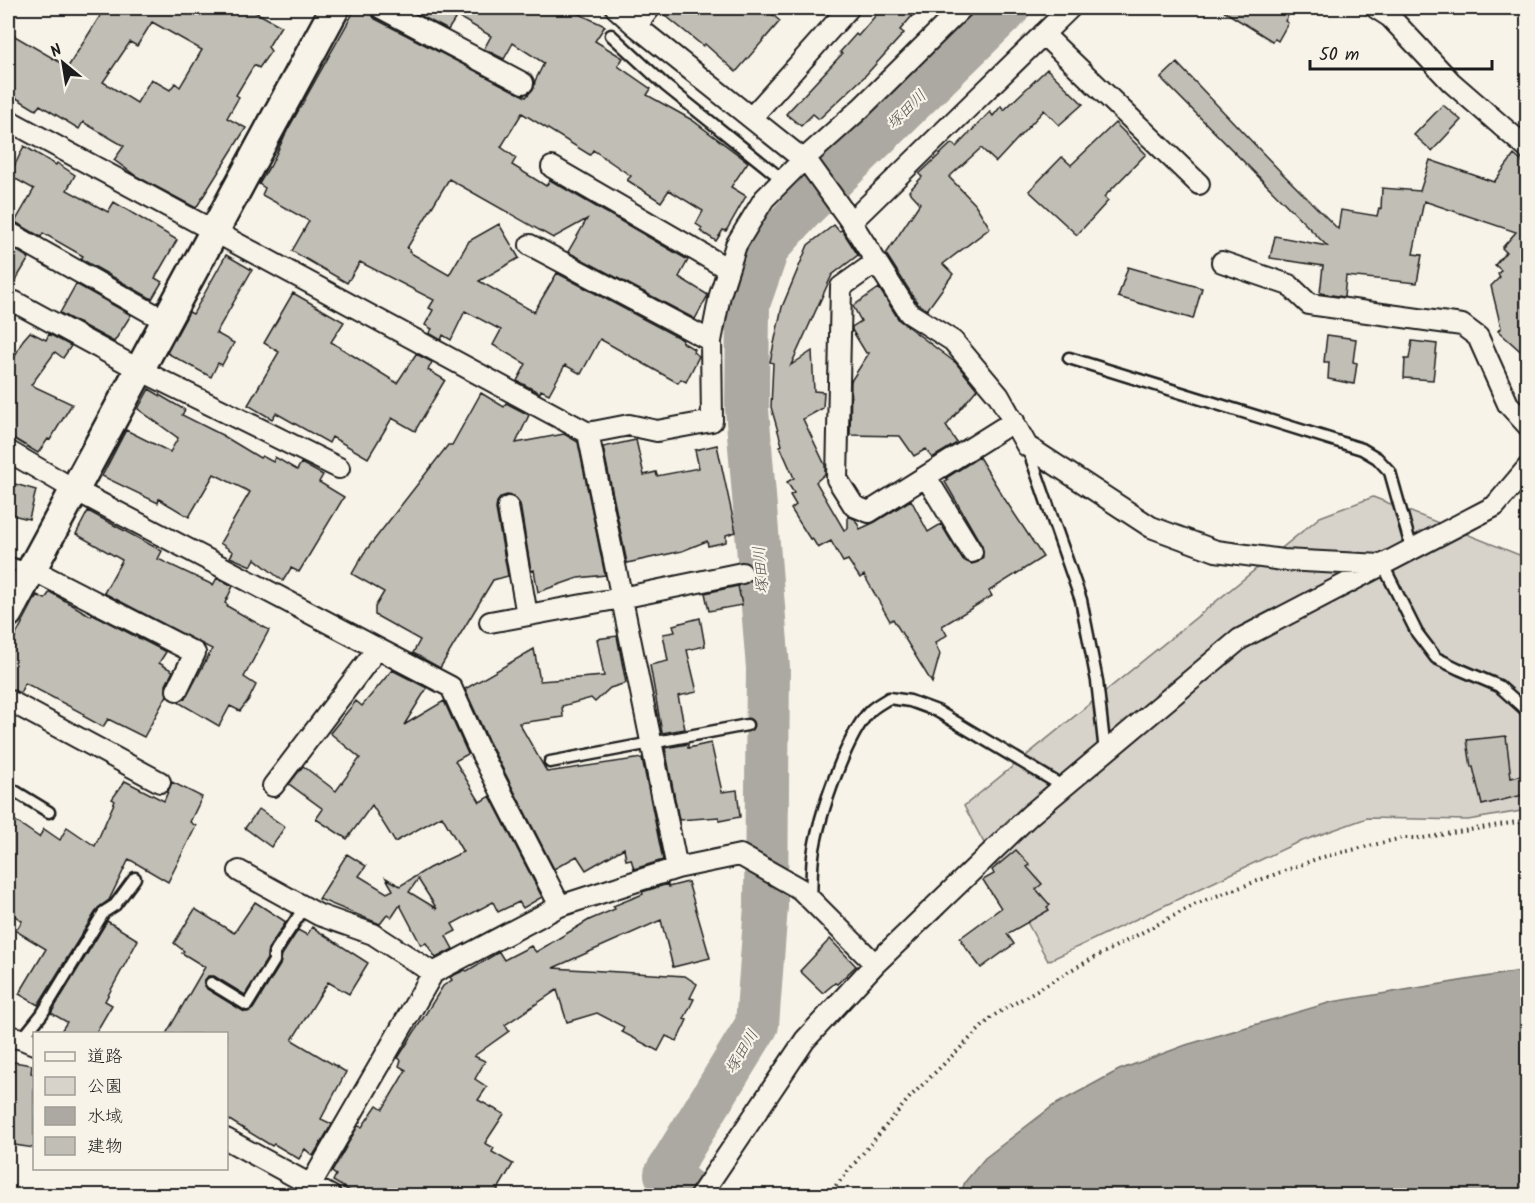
<svg xmlns="http://www.w3.org/2000/svg" width="1535" height="1203" font-family="Kalam,'Klee One',sans-serif">
<style>
.green{fill:#d7d3cb;stroke:#7a7874;stroke-width:1.5}
.water{fill:#aca9a2;stroke:#72716c;stroke-width:1.5}
.lines{fill:none;stroke-linecap:round;stroke-linejoin:round}
.river{stroke:#aca9a2;stroke-width:44}
.building{fill:#c0beb5;stroke:#1c1c1c;stroke-width:1.5;fill-rule:evenodd}
.lane-casing{stroke:#1c1c1c;stroke-width:15}
.street-casing{stroke:#1c1c1c;stroke-width:24}
.secondary-casing{stroke:#1c1c1c;stroke-width:33}
.path{stroke:#1c1c1c;stroke-width:4;stroke-dasharray:1.5 4.5;stroke-linecap:butt}
.lane{stroke:#f7f3e8;stroke-width:10}
.street{stroke:#f7f3e8;stroke-width:20}
.secondary{stroke:#f7f3e8;stroke-width:28}
.labels{text-anchor:middle;stroke-width:4.5;stroke-linejoin:round;paint-order:stroke}
.water-label{font-size:16px;font-style:italic;fill:#565452;stroke:#f7f3e8}
</style>
<rect width="100%" height="100%" fill="#f7f3e8"/>
<filter id="ink" filterUnits="userSpaceOnUse"><feTurbulence type="fractalNoise" baseFrequency=".0167" numOctaves="2"/><feDisplacementMap in="SourceGraphic" scale="12" xChannelSelector="R" yChannelSelector="G"/><feConvolveMatrix kernelMatrix="1 2 1 2 8 2 1 2 1" color-interpolation-filters="sRGB"/></filter>
<g filter="url(#ink)">
<path class="green" d="M1373,497l154,61v252l-59,10 -101,-2 -73,26 -246,117 -84,-155 356,-289z"/>
<path class="water" d="M1527,970v225h-567l5,-13 20,-24 68,-52 66,-36 67,-25 146,-43z"/>
<g class="lines">
<path class="river" d="M694,1196l-28,-22 91,-149 9,-119 2,-238 -21,-259 1,-105 20,-57 37,-41 203,-198"/>
</g>
<path class="building" d="M105,8h143l33,18 -13,21 3,4 -12,17 -5,-3 -18,30 3,2 -12,21 19,10 -50,80 -60,-32 -22,-16 10,-14 -41,-24 -4,7 -39,-24 -4,5 -28,-17v-61l60,35zM152,22l50,28 -22,37 -5,-4 -5,7 -19,-11 -14,24 -34,-21 27,-40 7,4z
M356,8h13l2,6 4,5 151,78 8,-9 1,-7 9,-18 -31,-20 -9,16 -20,-10 7,-13 -34,-20 -9,14 -42,-22h161l38,18 -10,15 28,17 -5,8 33,23 -4,6 45,25 56,42 -17,25 15,9 -20,35 -3,-1 -7,11 -16,-10 2,-3 -6,-4 7,-13 -34,-21 -8,12 -34,-22 4,-4 -38,-26 -3,5 -68,-42 -21,34 15,11 -4,7 34,21 4,-6 138,80 -9,17 29,18 -13,24 -127,-67 19,-33 -34,19 -104,-59 -42,69 3,2 -1,2 40,23 20,-34 30,-17 20,34 -40,23 55,31 23,-39 126,67 -1,2 12,7 -1,3 6,4 -13,26 -5,-3 -3,4 -78,-44 -19,35 -16,-9 -16,29 -8,-4 -1,3 -23,-12 9,-17 -33,-19 8,-15 -36,-19 -14,29 -8,-5 -2,5 -12,-7 3,-4 -7,-4 8,-15 -4,-2 5,-8 -74,-38 -13,21 -55,-32 17,-30 -47,-26 3,-7 -6,-4 10,-17h1l17,-36z
M662,8h102l16,13 -44,51 -31,-28 -2,2 -42,-34z
M882,8h37l-19,22 4,3 -40,44 -45,42 -6,-5 -12,12 -15,-12 56,-60 -2,-2 16,-18 2,2z
M1219,8h73l-7,13 3,2 -10,18 -3,-2 -3,2z
M1177,63l102,107 59,59 3,-19 36,6 2,-8 2,1 1,-21 38,3 10,-31 64,22 20,-27 13,11v191l-29,-26 3,-4 -10,-41 9,-9 -2,-3 3,-4 -6,-5 11,-13 -4,-4 14,-16 -92,-31 -11,53 9,1 -5,28 -71,-7 -2,21 -24,-4 3,-27 -53,-8 5,-22 52,10 -166,-168z
M1047,69l36,35 -24,21 -15,-15 -48,52 -15,-14 -32,29 26,27 15,24 -47,36 10,10 -26,36 -9,-6 -32,-50 34,-51 -11,-12 13,-14 -3,-3 33,-31 4,4 34,-35 3,4 8,-10 3,4z
M1443,105l18,15 -29,31 -18,-16z
M1115,123l31,31 -42,43 4,4 -31,34 -48,-44 33,-34 9,8z
M24,146l32,19 1,-2 18,12 -8,15 41,22 6,-10 63,38 -22,38 7,4 -10,17 -71,-40 2,-3 -40,-23 -2,4 -26,-15 19,-33 -22,-12 3,-4 -3,-2z
M834,225l5,6 3,-1 16,25 -26,20 -41,90 21,-14 2,40 10,1 -1,16 -20,11 22,46v9l-9,8 28,48 4,-2v-12l7,3 5,10 15,-7 36,-22 17,32 13,-8 21,35 10,5 6,-2 5,-5 -1,-11 -37,-64 3,-2 -2,-2 33,-21 23,38 41,62 -54,34 3,5 -50,30 5,9 -12,8 5,11 -8,29 -39,-64 -3,2 -26,-46 -4,3 -12,-18 -5,2 -12,-21 -13,7 -6,-10 -2,1 -19,-30 5,-4 -6,-10 4,-2 -7,-11 7,-4 -14,-32 2,-1 -11,-38 2,-44 -3,-1 12,-55 26,-62z
M8,245l21,13 -21,35z
M226,255l26,15 -36,63 18,10 -12,22 -4,-2 -7,14 -44,-24 22,-41 4,2z
M1128,267l74,21 -9,31 -75,-22z
M76,284l55,31 -17,27 -54,-29z
M879,288l20,32 57,43 21,26 -31,37 11,17 -25,15 -6,-9 -12,7 -14,-20 -50,-1 1,-54 18,-28h-3l-14,-23v-3l9,-6 -8,-15z
M293,293l51,29 -13,20 66,41 19,-29 16,8 -4,8 17,10 -30,51 -23,-13 -24,40 -36,-21 -3,6 -53,-30 -4,6 -24,-14 31,-53 -15,-9z
M30,332l16,8 3,-6 22,12 -8,12 -8,-6 -24,33 41,19 -22,36 -2,-1 -10,14 -30,-18v-65l15,-30z
M1327,335l29,4 -3,23 4,1 -3,21 -26,-5 1,-17h-5z
M1412,341l25,3 -4,36 -29,-2 1,-19h4z
M149,389l36,21 -3,5 40,20 38,23 2,-2 11,6 2,-5 22,13 4,-7 22,12 -4,7 25,15 -45,75 -8,-4 -8,13 -28,-22 -4,7 -21,-9 3,-5 -13,-9 30,-51 -36,-18 -25,43 -30,-18 -1,4 -56,-27 24,-46 44,22 8,-14 -40,-29z
M481,393l23,14 2,-4 23,12 -13,28 48,-9 14,8 27,133 -27,3 -40,14 -4,-22 -3,1 -11,-67 -7,-8 -6,-1 -6,2 -4,5 -1,7 12,67 -15,4 -53,88 -27,-15 7,-13 -45,-25v-8l9,-15 -32,-18 12,-21 84,-108h4z
M636,440l8,35 12,-3 1,4 42,-8 -4,-18 22,-5 19,87 -10,3v7l-18,4 -1,-5 -25,10 -55,12 -24,-116z
M8,482l28,8 -7,29 -21,-5z
M88,511l74,40 -4,8 55,26 4,-7 16,8 -8,17 3,2 -1,1 42,24 -25,47 12,8 -7,14 -9,12 -10,-5 -11,20 -41,-24 9,-6 25,-47 -108,-56 18,-33 -46,-26z
M738,586l4,19 -33,6 -4,-18z
M50,592l41,24 1,-2 74,38 -7,11 14,8 -7,14 1,10 -23,42 -36,-18 -5,8 -20,-11 1,-2 -59,-31 -5,10 -12,-5v-38l29,-55 8,4z
M700,618l5,28 -18,4 10,42 -19,4 7,33 -23,4 -12,-68 18,-4 -5,-27 12,-2 -2,-7z
M617,636l9,47 -16,5 -15,14 -4,-4 -29,8 1,11 -44,6 28,49 95,-14 21,102 -29,9 -3,-10 -5,1 -2,-12 -38,22 -9,-14 -23,13 -66,-129 -23,-51 69,-40 6,32 64,-5 -7,-37z
M392,670l35,18 -23,37 40,-24 24,53 -13,7 25,41 10,-6 52,101 -19,11 -4,-6 -21,10 -5,-10 -41,22 4,7 -10,5 7,13 -17,9 -10,-15 -5,2 -21,-40 -8,12 -5,-2 -7,9 -61,-25 28,-45 19,12 -7,10 28,17 6,-3 -7,-12 14,8 29,-18 34,-16 -21,-36 -47,26 -23,-37 -25,34 -31,-20 7,-10 -34,-25 14,-18 33,25 24,-33 -30,-25 26,-32 6,5zM418,879l19,30 -28,-17z
M1506,736l5,42 16,-4v20l-45,11 -9,-38h-2l-4,-27z
M711,743l11,49 15,-2 3,27 -21,4v-4l-40,3 -14,-72 23,-4v4z
M125,781l39,20 8,-19 30,15 -12,25 6,4 -28,56 -39,-23 -20,41 -11,8 -60,97 -19,-11 27,-45 -30,-18 6,-10 -14,-10v-95l31,21 5,-8 16,11 7,-13 28,19 20,-45 -3,-2z
M259,809l26,18 -14,20 -26,-19z
M1016,850l14,15 -3,2 15,17 -6,5 14,16 -3,2 2,3 -42,24 7,10 -33,24 -20,-27 1,-1 -2,-2 41,-30 -18,-28 11,-6 -2,-4z
M688,882l22,76 -37,9 -12,-47 -108,48 132,8 12,8 -7,14 4,1 -10,20 3,1 -10,21 -11,-5 -8,15 -36,-19 2,-5 -27,-14 -30,9 -10,-32 -52,35 4,6 -35,25 11,5 -10,18 12,8 -9,13 26,14 -19,29 9,5 -2,4 21,12 -19,32h-136l-25,-15 3,-6 -4,-3 26,-46 4,1 15,-22 6,4 23,-39 -7,-4 2,-6 -3,-2 45,-72 9,-6 -2,-3 15,-7 2,1 32,-19 5,8 27,-14 5,6 53,-32 26,-11 -2,-3 30,-12 -1,-2 26,-8v3z
M255,902l31,20 -18,27 -1,10 -22,36 -31,-19h-6l-4,6 3,7 36,22 4,1 6,-3 27,-44 2,-10 16,-25 9,5 5,-8 56,36 -19,31 -21,-12 -36,58 54,32 -25,47 11,5 -19,32 -8,-7 -6,10 -25,-15 -2,2 -46,-28v-84h-60l39,-67 -23,-14 2,-2 -10,-8 21,-34 39,24z
M107,921l31,19 -33,61 7,4 -17,29h-36l8,-12 -16,-9z
M830,939l26,27 -19,18 -2,-1 -12,10 -23,-22z
M8,1061l24,4 -1,8 3,1v74l-26,-4 3,-30h-3z"/>
<g class="lines">
<defs>
<path id="lane" d="M611,35l55,51 117,94
M1069,358l293,91 15,9 13,14 22,78
M1028,449l53,151 16,81 8,71
M8,563l23,6
M1383,565l34,68 19,25 23,11 40,17 29,26
M550,762l197,-37
M8,787l41,25
M811,900c1,-17 0,-34 3,-51 6,-35 32,-113 56,-138 5,-5 13,-9 19,-13l21,3 27,10 127,76
M211,983l36,22 27,-44v-8l30,-45
M22,1039l20,-25 62,-102 11,-7 20,-27"/>
<path id="street" d="M381,8l142,75
M616,8l20,18 174,139 41,57 58,91 44,28 46,55 28,50 124,81 65,24 67,9 99,5
M1376,8l14,9 61,65 77,67
M636,26l14,-18
M1043,34l156,150
M751,118l98,-110
M8,120l580,313 89,435
M552,167l176,102
M851,222l219,-214
M8,232l158,89
M530,245l181,96
M876,262l-35,25 -4,192 17,27 15,6 145,-91
M1222,262l67,23 20,19 153,21 16,12 30,67 20,22
M15,302l125,68 199,98
M588,433l41,-8 28,6 55,-10 -1,-80 9,-46 16,-50 28,-46 39,-39 58,-52 101,-100
M8,451l67,39 376,197 26,58 83,161
M926,477l46,75
M508,507l19,108
M31,569l164,84 -18,37
M490,622l131,-24 121,-25
M8,700l152,82
M273,786l104,-137
M239,871l80,44 54,19 60,39
M8,1036l14,3 12,5
M226,1139l105,57
M311,1184l122,-211 127,-67 117,-38 63,-13 60,34 75,75
M700,1196l105,-156 70,-76 155,-149 210,-176 255,-133 33,-39"/>
<path id="secondary" d="M8,613l327,-605"/>
</defs>
<use href="#lane" class="lane-casing"/>
<use href="#street" class="street-casing"/>
<use href="#secondary" class="secondary-casing"/>
<path class="path" d="M828,1195l82,-98 83,-81 80,-47 125,-66 121,-45 83,-20h21l105,-18"/>
<use href="#lane" class="lane"/>
<use href="#street" class="street"/>
<use href="#secondary" class="secondary"/>
</g>
</g>
<g class="labels">
<g class="water-label">
<text transform="translate(906 109) rotate(-45)" y="6">塚田川</text>
<text transform="translate(760 570) rotate(-95)" y="6">塚田川</text>
<text transform="translate(741 1051) rotate(-59)" y="6">塚田川</text>
</g>
</g>
<rect width="1535" height="1203" fill="none" stroke="#f7f3e8" stroke-width="30"/>
<rect x="15" y="15" width="1505" height="1173" fill="none" stroke="#1c1c1c" stroke-width="2" filter="url(#ink)"/>
<rect x="33" y="1032" width="195" height="138" fill="#f7f3e8" stroke="#9f9d96" stroke-width="1.5"/>
<rect x="45" y="1052" width="30" height="9" fill="#f7f3e8" stroke="#9f9d96" stroke-width="1.5"/>
<text x="87" y="1062" font-size="18" fill="#1c1c1c">道路</text>
<rect x="45" y="1077" width="30" height="18" fill="#d7d3cb" stroke="#9f9d96" stroke-width="1.5"/>
<text x="87" y="1092" font-size="18" fill="#1c1c1c">公園</text>
<rect x="45" y="1107" width="30" height="18" fill="#aca9a2" stroke="#9f9d96" stroke-width="1.5"/>
<text x="87" y="1122" font-size="18" fill="#1c1c1c">水域</text>
<rect x="45" y="1137" width="30" height="18" fill="#c0beb5" stroke="#9f9d96" stroke-width="1.5"/>
<text x="87" y="1152" font-size="18" fill="#1c1c1c">建物</text>
<g transform="translate(63 63) rotate(330)" stroke="#f7f3e8" stroke-width="4.5" paint-order="stroke">
<path d="M0-4.5L10 22L0 15L-10 22Z" fill="#1c1c1c"/>
<text y="-9" font-size="16" font-weight="bold" text-anchor="middle" fill="#1c1c1c">N</text>
</g>
<path d="M1310 60v9h182v-9" fill="none" stroke="#1c1c1c" stroke-width="3"/>
<text x="1319" y="60" font-size="18" fill="#1c1c1c" stroke="#f7f3e8" stroke-width="4.5" paint-order="stroke">50 m</text>
</svg>
